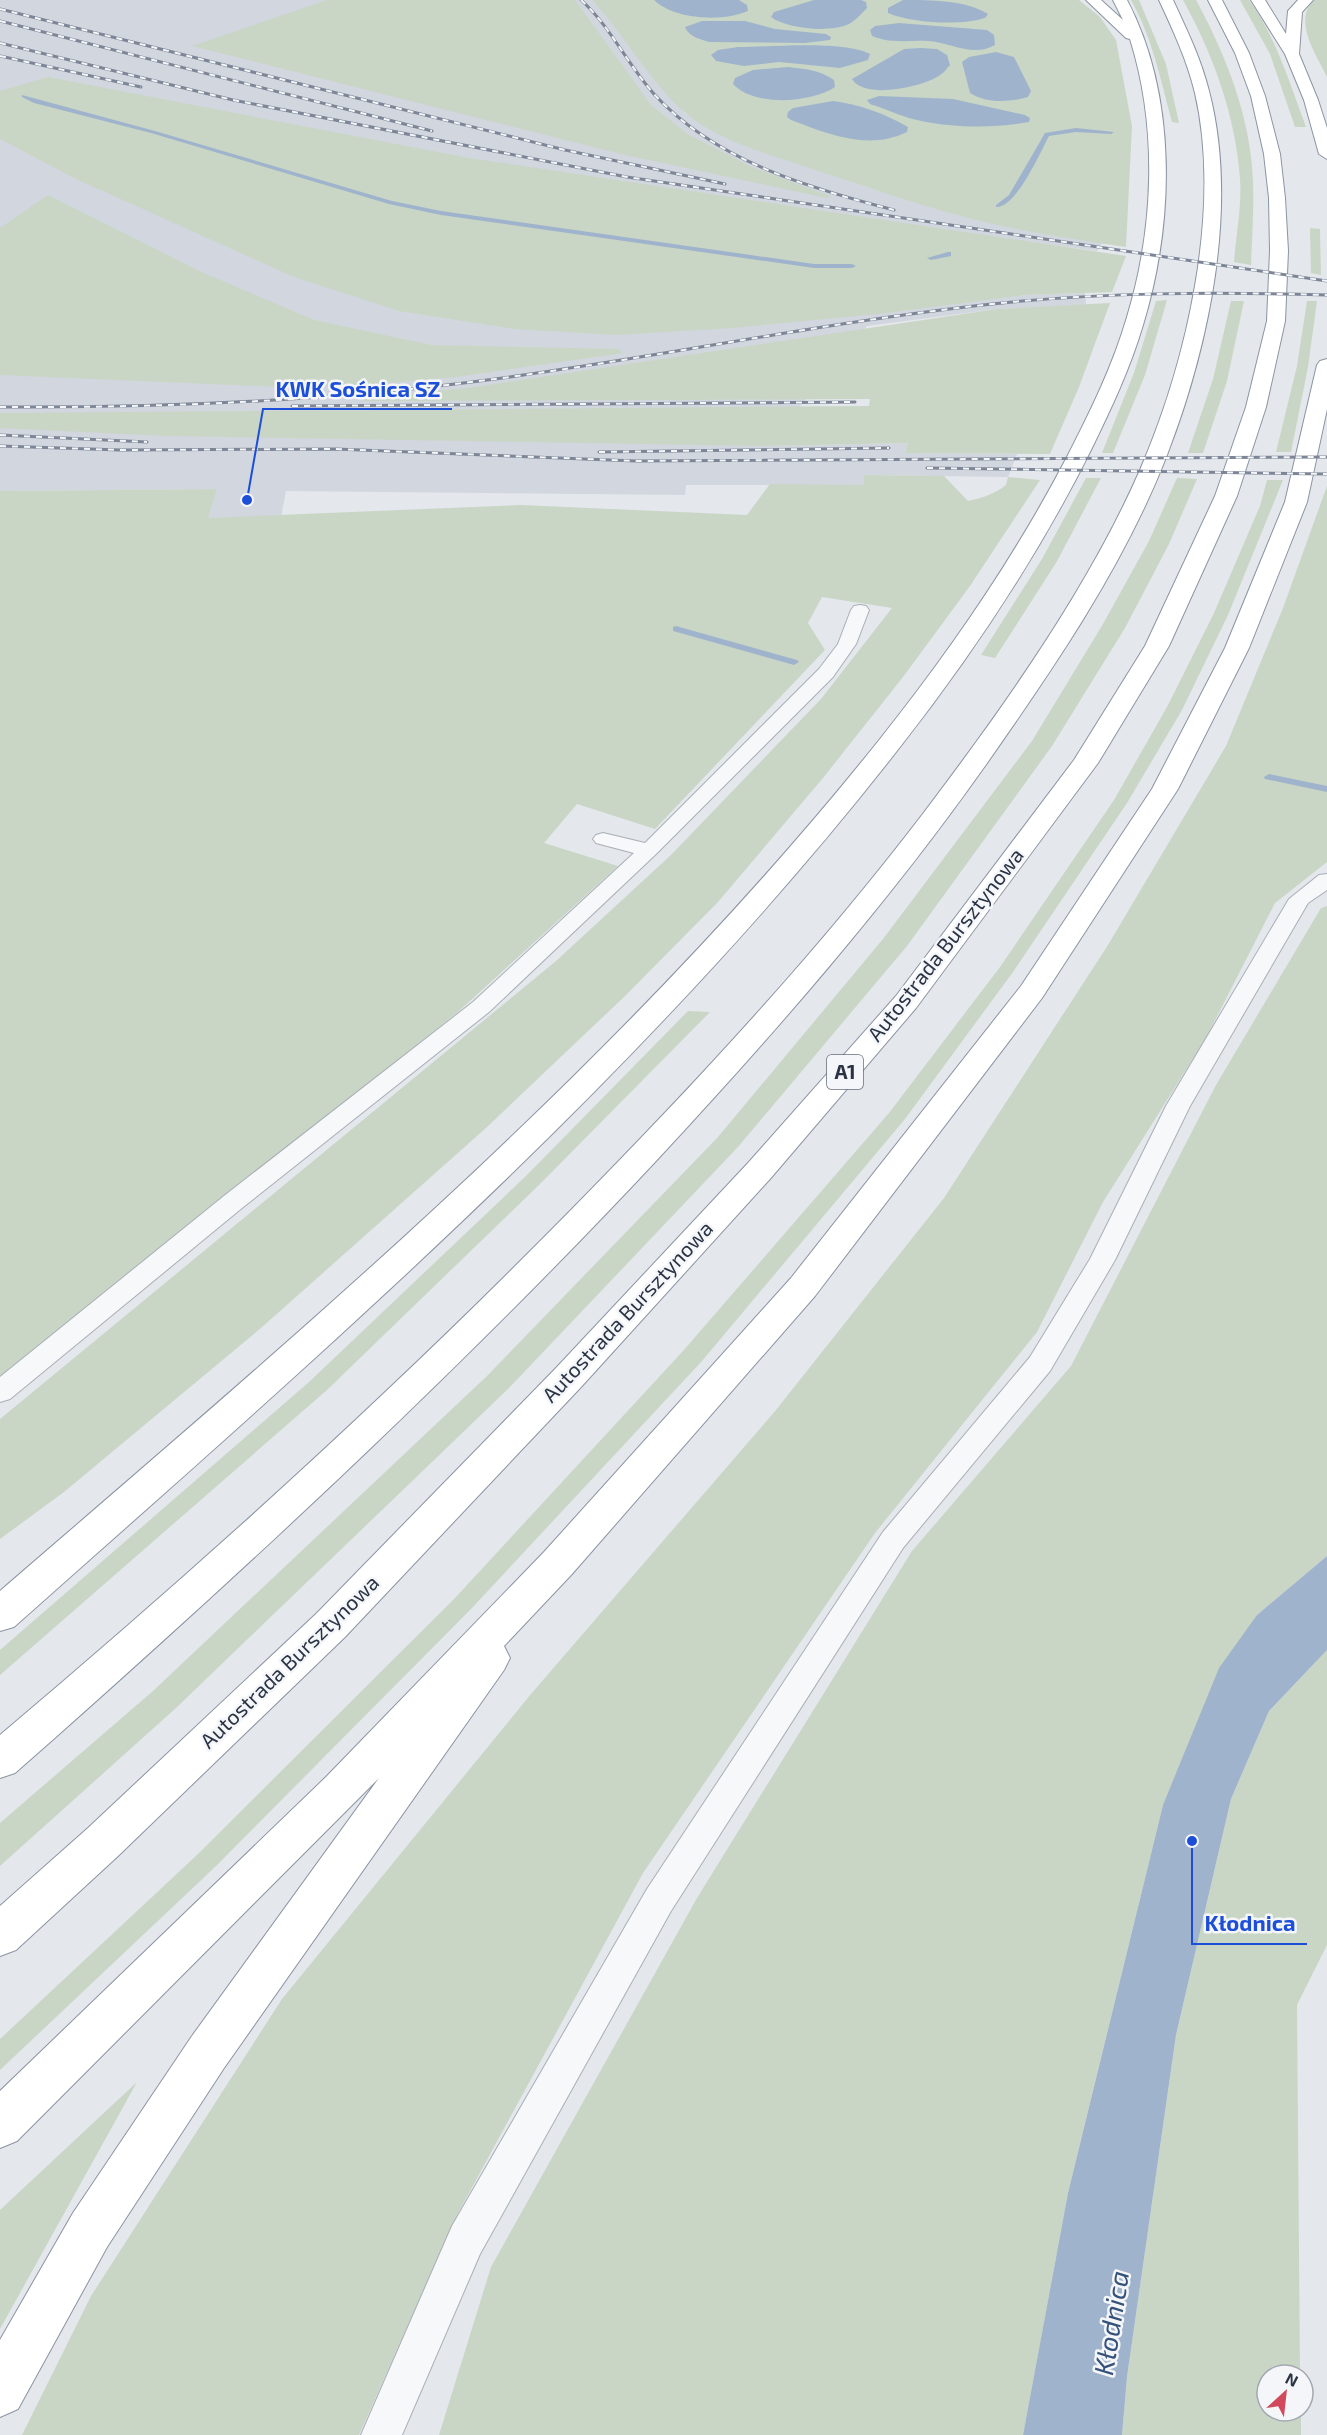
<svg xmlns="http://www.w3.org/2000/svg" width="1327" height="2435" font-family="'Exo 2',sans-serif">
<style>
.built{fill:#d2d6de}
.green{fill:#c9d6c5}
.water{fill:#9fb4cc}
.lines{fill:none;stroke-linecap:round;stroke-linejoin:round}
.stream{fill:#9fb4cc;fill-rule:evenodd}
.service-casing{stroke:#a9aeb7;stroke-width:2}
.motorway-casing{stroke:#8b94a3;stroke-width:2}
.service{fill:#f7f8fa;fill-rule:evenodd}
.motorway{fill:#fff;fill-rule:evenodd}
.rail-casing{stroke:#7d8696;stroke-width:3}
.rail{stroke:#f4f6f9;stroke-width:2;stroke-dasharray:6;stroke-linecap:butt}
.labels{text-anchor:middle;stroke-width:5;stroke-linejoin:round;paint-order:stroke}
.shield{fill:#f4f6f9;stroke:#676e7b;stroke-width:1.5}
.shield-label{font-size:20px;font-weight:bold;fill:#2b3445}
.street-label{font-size:21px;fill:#2b3445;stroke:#f4f6f9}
.near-water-label{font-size:27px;font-style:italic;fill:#34527a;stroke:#f4f6f9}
.leader{fill:none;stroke:#1d4ed8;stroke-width:2}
.callout-dot{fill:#1d4ed8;stroke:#f4f6f9;stroke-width:2}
.callout-label{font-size:22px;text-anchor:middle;font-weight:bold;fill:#1d4ed8;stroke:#f4f6f9;stroke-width:5;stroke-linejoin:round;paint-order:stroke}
</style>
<rect width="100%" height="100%" fill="#e4e7ec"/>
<path class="built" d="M0,0h592l16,16 58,77 19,20 42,25 140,49 93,29 142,27 -5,8 -149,-20 -69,82 146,-18 60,-2 1,12 -89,4 -130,17 -100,120 141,-3 -3,10 112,1 -9,23 -143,-2 -1,10h-178l-1,10 -399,-4 -5,26 -74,1 10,-29 -217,2z"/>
<path class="green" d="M327,0h248l76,105 38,30 63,32 78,29 -3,2 -202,-43 -433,-109z
M592,0h487l21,17 16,23 16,86 -6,121c-56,-8 -112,-17 -166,-31 -51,-14 -101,-32 -151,-48 -41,-14 -87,-26 -121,-53 -36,-29 -63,-80 -96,-115z
M1131,0h8l27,64 13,59 -7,-1c-11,-41 -20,-85 -41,-122z
M1183,0h13c30,55 55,118 57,182 1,27 -1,55 -2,83l-17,-3c2,-27 8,-56 6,-83 -4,-62 -27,-125 -57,-179z
M1240,0h9c27,37 41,84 57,127h-11l-25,-73z
M1314,0h13v77c-10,-22 -35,-56 -13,-77z
M48,77l421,81 657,98 -14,36 -87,3 -147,19 -146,14 -116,7 -102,-6 -115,-18 -105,-34 -218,-98 -76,-40v-48z
M48,195l151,76 115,49 117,25 187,4 5,4 -167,24 -103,9 -71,1 -282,-12v-147z
M1310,228l10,1 1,46 -10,-2z
M1167,300l-22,75 -32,78h-11l32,-80 22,-72z
M1231,301h13l-17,80 -24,72h-15l25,-74z
M1307,301h10l-9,66 -17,85h-15l21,-86z
M1110,303l-31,84 -29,67 -145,-1 3,-10 -142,3 -598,-10 -168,-8v-15l869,-7 1,-7 -506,2 1,-4 103,-9 529,-79z
M864,475l80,1 24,25c15,-3 26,-7 38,-16l2,-8 32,3 -70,106 -67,91 -80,101 -105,124 -93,94 -139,132 -225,200 -197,164 -64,47v-120l556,-458 115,-106 150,-156 71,-91 -70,-11 -14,26 17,27 -170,179 -78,-25 -33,39 74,23 -159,145 -459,368v-888l217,-2 -9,29 313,-13 226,10 23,-31 94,1z
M1086,478h15l-45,85 -61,95 -14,-3 61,-96z
M1177,478l20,1 -28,65 -44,84 -73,118 -145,200 -169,201 -229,241 -333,320 -176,158v-43l153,-132 334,-315 231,-239 165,-198 149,-198 71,-117 46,-83z
M1267,480h16l-55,135 -46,95 -55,93 -114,169 -108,147 -203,242 -231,248 -257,259 -214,202v-31l198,-185 257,-256 228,-247 206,-238 111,-146 114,-167 53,-93 47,-94 46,-107z
M1327,486v376l-52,41 -69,135 -103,164 -66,130 -162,201 -232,340 -186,342 -98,220h-337l69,-139 191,-297 249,-305 245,-284 168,-212 164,-253 118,-199 57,-138z
M1327,906v650l-70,59 -94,190 -95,388 -45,242h-584l52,-168 206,-369 215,-347 159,-185 145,-281 105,-177z
M688,1011l22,1 -169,171 -214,207 -327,285v-25l309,-268 217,-206z
M1327,1650v295l-30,60 3,370h-33v36h34v24h-179l5,-58 49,-342 55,-236 38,-88z
M137,2082l-137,247v-119z"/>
<path class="water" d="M654,0h85l8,5 1,6c-25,11 -73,9 -94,-11z
M814,0h47l5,2 1,6c-5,5 -11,12 -18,16 -19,9 -62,5 -78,-7l3,-5z
M903,0c28,0 63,0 85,14l-3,4c-24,8 -74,5 -97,-5v-5z
M702,21h43l30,8 51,5 5,3 -1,3 -25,3 -96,-1c-9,-3 -20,-5 -24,-15z
M899,23l88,7 7,5 1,10c-23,13 -44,-3 -68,-4 -19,-1 -36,3 -55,-5l-2,-6 5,-4z
M738,47c34,0 104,-7 132,7l-2,6 -28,8 -61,-6 -35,4 -28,-5 -5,-6 7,-5z
M921,48l16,1 10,6 3,10c-3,3 -6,8 -10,10 -16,12 -76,25 -88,4l52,-30z
M996,52l18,5 17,34 -3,6c-18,5 -41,7 -58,-4l-8,-31 7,-5z
M788,67c17,2 32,3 46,13l1,7c-24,16 -81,20 -102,-3l2,-6 18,-8z
M879,96l74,3 72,16 5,3 -1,4c-37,7 -84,6 -120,-4 -13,-4 -26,-10 -39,-14l-3,-4z
M833,101c25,3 53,13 75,26l-1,5c-39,19 -79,2 -116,-12l-4,-3 1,-5 5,-4z
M1327,1556v94l-58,61 -38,88 -55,236 -49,342 -5,58h-99l45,-242 95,-388 56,-137 38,-53z"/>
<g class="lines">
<path class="stream" d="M22,95l133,36 237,70 49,10 373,53h38l4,2 -4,2h-38l-373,-53 -52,-11 -238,-71 -117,-30 -12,-6z
M1076,128l38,4 -3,2 -35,-2 -27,4c-9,17 -33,72 -53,71v-2l13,-10 36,-62z
M948,252h3v4l-20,4 -4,-2z
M676,626l121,34 2,2 -5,3 -121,-34v-4z
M1269,774l58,12v6l-62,-13 -1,-2z"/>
<defs>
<path id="service" d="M860,605l6,1 3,4 -13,34 -23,33 -177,177 -167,158 -247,196 -232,191 -10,3v-25l224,-181 249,-194 161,-149 -38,-10 -3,-4 3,-4 7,-2 42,10 174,-174 19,-25 13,-34 3,-4z
M1327,874v16l-19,13 -118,203 -75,154 -65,111 -147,177 -232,363 -191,343 -78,181h-41l91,-209 195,-337 236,-357 147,-175 60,-98 76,-153 123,-207 30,-24z"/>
<path id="motorway" d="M1086,0h15l22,20 -10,-20h14c51,97 47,223 16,325 -13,44 -32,84 -52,125 -53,106 -118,204 -191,297 -257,330 -575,603 -886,880l-14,4v-40c309,-267 624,-531 880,-852 71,-89 135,-182 188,-284 23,-45 45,-90 59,-138 27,-89 31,-189 3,-278l-4,-1z
M1159,0h14c14,30 28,59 36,91 30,115 0,255 -42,364 -43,111 -114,214 -182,311 -99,140 -212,269 -329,395 -189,202 -392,391 -599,575l-42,37 -15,5v-43c197,-166 389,-340 570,-524 124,-126 245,-256 352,-396 79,-104 166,-226 218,-345 47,-109 82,-260 55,-377 -8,-33 -22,-63 -36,-93z
M1208,0h14l27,53 16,43 15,58 5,44 3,53 -3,70 -19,86 -29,89 -68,150 -71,117 -182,245 -146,171 -188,207 -237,251 -227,219 -102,94 -16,6v-50l88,-78 229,-215 239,-245 192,-205 148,-167 178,-236 71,-114 70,-150 31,-89 21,-86 3,-70 -1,-53 -5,-44 -13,-58 -16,-43z
M1251,0h14l21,34 2,-23 10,-11h15l-11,12 -3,42 19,46 9,28v31l-8,-5 -15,-54 -19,-46z
M1327,359v50l-20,93 -58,146 -71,141 -136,209 -227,298 -243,278 -68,72 6,12 -6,12 -280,398 -117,179 -89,162 -18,8v-77l73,-127 119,-177 187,-258 -362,363 -17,7v-57l326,-314 218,-225 247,-274 230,-292 131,-197 73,-141 60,-146 32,-137 3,-4z"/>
</defs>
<use href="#service" class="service-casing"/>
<use href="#motorway" class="motorway-casing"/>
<use href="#service" class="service"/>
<use href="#motorway" class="motorway"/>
<defs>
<path id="rail" d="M581,0c30,27 46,64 73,94 61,67 155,94 240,116
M0,9l565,141 160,34
M0,21l432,110
M0,43l233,57 394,77 700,104
M0,56l141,31
M292,406l563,-4
M0,407c166,1 331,-6 495,-28 166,-22 330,-57 497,-75 111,-12 223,-12 335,-9
M0,435l147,7
M0,446l120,4 216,-1 300,12 691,-4
M599,452l290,-4
M927,468l400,6"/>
</defs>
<use href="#rail" class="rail-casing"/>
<use href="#rail" class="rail"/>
</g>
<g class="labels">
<rect class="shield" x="827" y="1055" width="36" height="34" rx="4.5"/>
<g class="shield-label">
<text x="845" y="1079">A1</text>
</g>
<g class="street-label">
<text transform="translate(946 945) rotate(-52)" y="7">Autostrada Bursztynowa</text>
<text transform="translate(628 1312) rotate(-47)" y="7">Autostrada Bursztynowa</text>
<text transform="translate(290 1662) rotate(-44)" y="7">Autostrada Bursztynowa</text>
</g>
<g class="near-water-label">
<text transform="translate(1112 2323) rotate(-81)" y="9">Kłodnica</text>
</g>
</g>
<path class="leader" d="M247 500L263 409H452M1192 1841L1192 1944H1307"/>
<g class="callout-dot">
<circle cx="247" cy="500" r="6"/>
<circle cx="1192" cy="1841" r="6"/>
</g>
<g class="callout-label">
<text x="358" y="397">KWK Sośnica SZ</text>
<text x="1250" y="1931">Kłodnica</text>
</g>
<g transform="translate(1285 2393) rotate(27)"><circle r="28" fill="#f4f6f9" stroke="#a4a8b1" stroke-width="1.5"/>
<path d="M0-4.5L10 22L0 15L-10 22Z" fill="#d1495b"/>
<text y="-9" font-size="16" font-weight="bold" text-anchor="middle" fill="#2b3445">N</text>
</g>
</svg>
